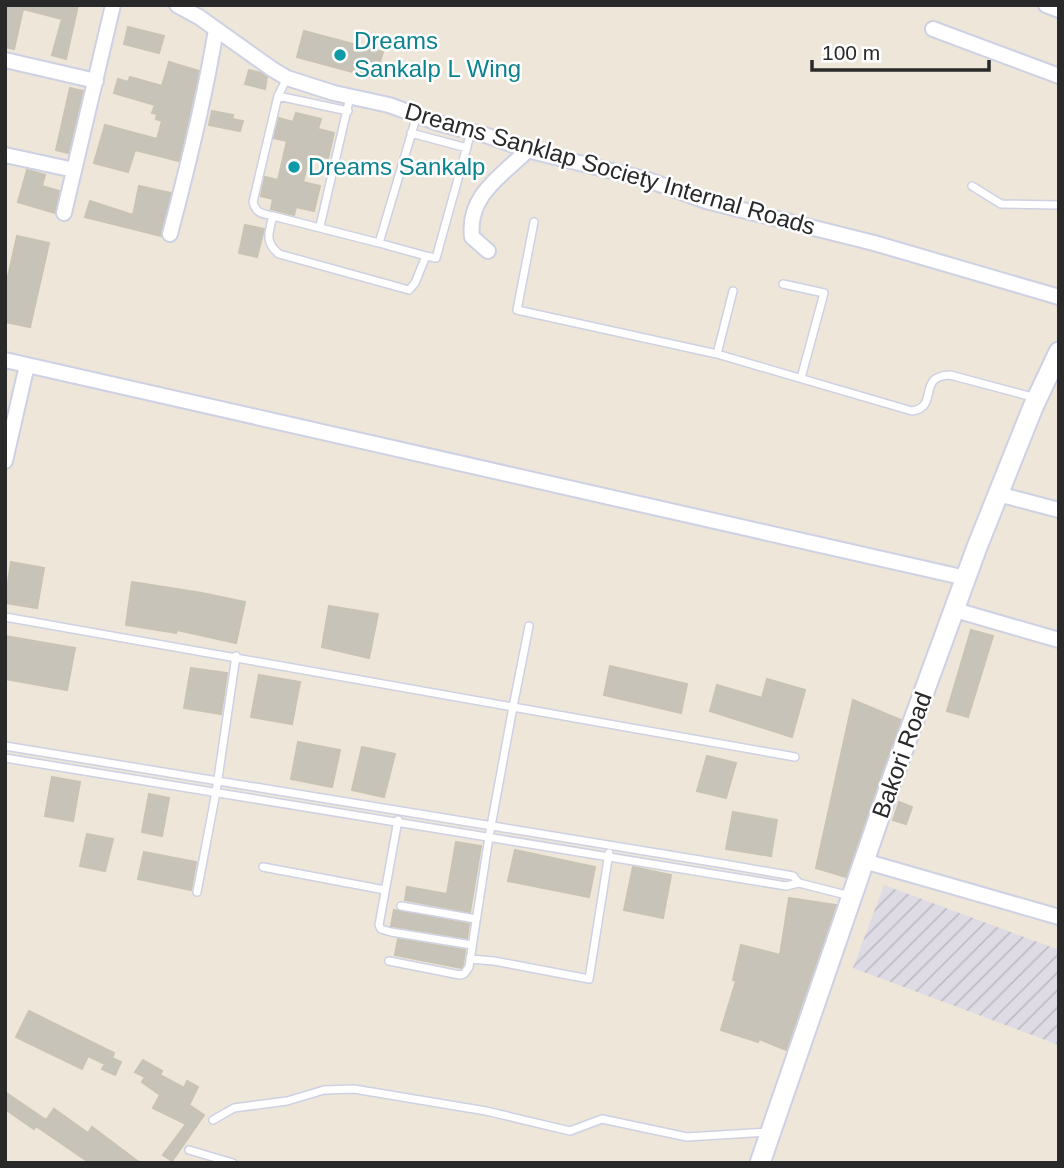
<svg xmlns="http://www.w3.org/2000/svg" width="1064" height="1168" font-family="Helvetica,sans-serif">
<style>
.industrial{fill:url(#industrial-furrows)}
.building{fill:#c8c3b9;stroke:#c8c3b3;stroke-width:2}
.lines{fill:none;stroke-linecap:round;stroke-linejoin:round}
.lane-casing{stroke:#ced1e4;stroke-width:10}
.street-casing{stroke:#ced1e4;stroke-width:18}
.secondary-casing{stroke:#ced1e4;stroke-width:23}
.lane{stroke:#fff;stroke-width:7}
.street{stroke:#fff;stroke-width:14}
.secondary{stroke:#fff;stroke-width:19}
.culture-dot{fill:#0f9aa8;stroke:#fff;stroke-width:2.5}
.labels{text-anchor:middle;stroke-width:5;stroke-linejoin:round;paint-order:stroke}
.culture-label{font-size:24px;fill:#0d838f;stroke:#fff;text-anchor:start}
.street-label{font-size:24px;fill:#292929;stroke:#fff}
</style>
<defs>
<pattern id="industrial-furrows" width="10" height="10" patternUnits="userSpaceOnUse" patternTransform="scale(1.75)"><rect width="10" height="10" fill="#dedbe5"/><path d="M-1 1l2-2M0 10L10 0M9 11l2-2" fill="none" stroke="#bebcc4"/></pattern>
</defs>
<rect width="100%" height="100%" fill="#ede6d9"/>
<path class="industrial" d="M884,885l175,65v95l-206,-77z"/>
<path class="building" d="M5,5h73l-12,54 -14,-4 10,-36 -39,-10 -9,40 -9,-2z
M128,27l36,9 -5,17 -35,-9z
M304,31l79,21 -8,26 -78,-21z
M169,62l30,9 -20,90 -44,-11 -7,22 -34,-9 11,-38 52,14 5,-18 -6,-2 1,-5 -5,-1 3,-8 -41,-12 4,-14 10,3 2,-5 32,9z
M249,70l12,3 6,4 -2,12 -20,-5z
M70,88l13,3 -15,62 -12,-3z
M212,111l21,4 -1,4 11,2 -3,10 -31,-6z
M296,113l25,6 -3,10 16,4 -6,25 -18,-4 -7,28 17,4 -6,25 -18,-4 -2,8 -23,-6 2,-10 -12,-3 4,-19 13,3 9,-39 -13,-3 5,-20 14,4z
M27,170l18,5 -3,11 17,5 -4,22 -37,-11z
M139,186l32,7 -10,43 -76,-19 5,-16 43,14z
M245,225l19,4 -7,28 -18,-4z
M17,236l32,7 -19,84 -25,-5v-32z
M11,562l33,6 -7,40 -32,-5z
M132,582l70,11 43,9 -9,41 -59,-13 -1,3 -50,-8z
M329,606l49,8 -9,44 -47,-11z
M971,630l22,6 -25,81 -21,-6z
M5,636l70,12 -8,42 -62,-11z
M610,666l77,18 -6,29 -77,-18z
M191,668l36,5 -6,41 -37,-6z
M259,675l41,7 -8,42 -41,-7z
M767,679l38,11 -13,47 -82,-26 7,-26 45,13z
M853,700l48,20 -55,157 -30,-9z
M298,742l42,8 -8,37 -41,-8z
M362,747l33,7 -11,43 -32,-7z
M707,756l29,7 -10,35 -29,-7z
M52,777l28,5 -7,39 -28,-5z
M149,794l20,4 -7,38 -20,-4z
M899,802l13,5 -6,17 -13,-4z
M733,812l44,8 -6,36 -45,-7z
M87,834l26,5 -8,32 -25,-5z
M456,842l25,4 -11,66 -65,-12 2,-13 40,7z
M515,850l80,17 -6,30 -81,-16z
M144,852l52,10 -5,28 -53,-11z
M633,867l38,8 -8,43 -39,-8z
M789,898l47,7 -50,145 -27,-11 -1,3 -37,-12 15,-49 -3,-1 8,-35 39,10z
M394,910l75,14 -2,14 -76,-12z
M398,939l67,11 -2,15 -2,3 -66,-13z
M29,1011l85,42 -2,5 9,4 -6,13 -13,-6 3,-5 -17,-8 -6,13 -66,-32z
M143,1060l19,11 -2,4 24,13 3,-7 11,6 -9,18 15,10 -32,46 -9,-6 23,-31 -33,-16 7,-13 -18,-13 3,-5 -10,-5z
M5,1092l41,28 8,-11 34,24 4,-6 48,36h-50l-54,-37 -2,3 -29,-20z"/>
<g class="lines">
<defs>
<path id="lane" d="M287,78l-9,18 -25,106c3,11 9,12 20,14 -4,16 -9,26 6,38l130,36 6,-7 11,-27 10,2 35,-126
M278,96l70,15
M411,133l56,15
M972,186l29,18 58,1
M273,216l106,27 38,-128
M534,222l-17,88 200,44
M320,226l30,-129
M379,243l47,13
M783,284l41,9 -23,85
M733,291l-16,63 195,57c28,-4 4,-35 38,-36l86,23
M5,617l508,90 16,-81
M5,746l719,118 69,12 6,7 51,13
M5,758l781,128 13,-3
M398,820l-19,105 2,4 10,3 81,13
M263,867l122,23
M197,892l19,-100 20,-136
M401,906l75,13
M470,959l24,2 95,18 20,-126
M389,961l71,14 4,-1 5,-7 20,-130 24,-130 282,50
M213,1120l21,-12 53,-7 37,-11 30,-1 132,22 84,20 32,-12 85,18 81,-5
M189,1150l44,13"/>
<path id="street" d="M177,5l22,12 73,52 15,9 47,15 55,12 49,18 47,12 46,16 117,29 58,21 168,42 185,54
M1046,5l13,5
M933,29l126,47
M5,60l91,21
M5,155l69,15
M64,213l49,-208
M170,234c18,-68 35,-136 46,-205
M488,251l-16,-14c-5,-41 29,-61 56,-87
M5,360l961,218
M5,461l22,-96
M998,494l61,16
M955,610l104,30
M864,861l195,56"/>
<path id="secondary" d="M760,1163l134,-389 83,-227 56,-140 26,-55"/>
</defs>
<use href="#lane" class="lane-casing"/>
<use href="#street" class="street-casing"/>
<use href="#secondary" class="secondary-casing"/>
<use href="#lane" class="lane"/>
<use href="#street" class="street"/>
<use href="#secondary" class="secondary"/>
</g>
<g class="culture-dot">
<circle cx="340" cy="55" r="7"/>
<circle cx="294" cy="167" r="7"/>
</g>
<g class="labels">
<g class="culture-label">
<text x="354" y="49">Dreams<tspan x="354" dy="28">Sankalp L Wing</tspan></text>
<text x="308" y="175">Dreams Sankalp</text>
</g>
<g class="street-label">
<text transform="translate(610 169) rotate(16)" y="8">Dreams Sanklap Society Internal Roads</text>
<text transform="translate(902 755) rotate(-70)" y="8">Bakori Road</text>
</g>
</g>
<rect width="1064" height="1168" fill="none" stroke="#292929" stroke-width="14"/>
<path d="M812 60v10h177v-10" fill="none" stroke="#292929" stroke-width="3.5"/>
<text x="822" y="60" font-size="21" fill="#292929" stroke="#ffffff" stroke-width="5" paint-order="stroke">100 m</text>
</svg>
